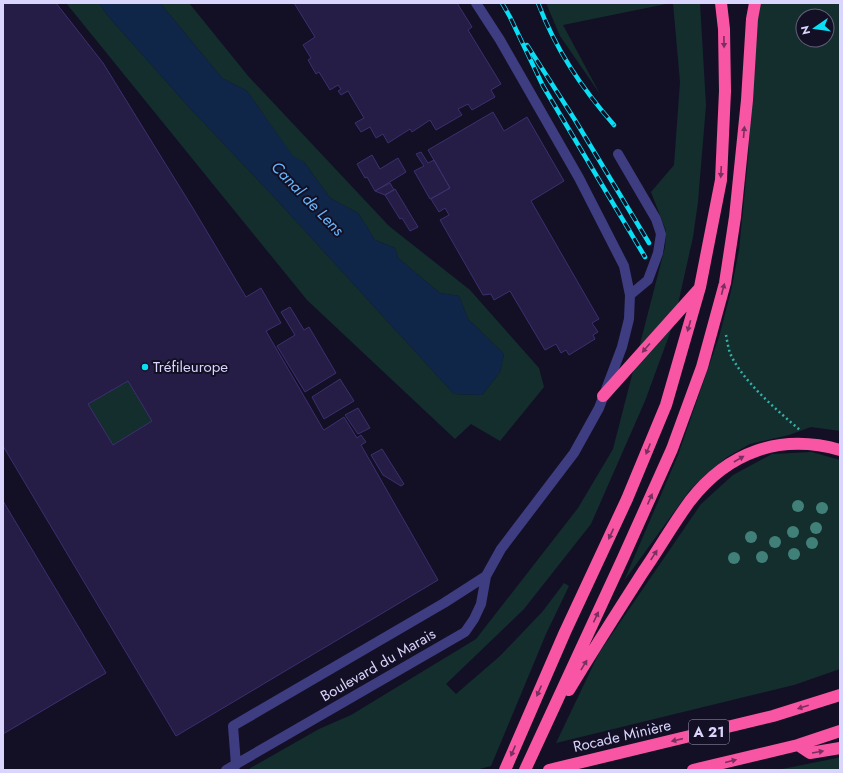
<svg xmlns="http://www.w3.org/2000/svg" width="843" height="773" font-family="Jost,sans-serif">
<style>
.green{fill:#132e2d;fill-rule:evenodd}
.water{fill:#102648}
.building{fill:#251d45;stroke:#3c3070;fill-rule:evenodd}
.lines{fill:none;stroke-linecap:round;stroke-linejoin:round}
.path{stroke:#34b2aa;stroke-width:2.5;stroke-dasharray:2 3;stroke-linecap:butt}
.minor{stroke:#3f3d82;stroke-width:10}
.highway{stroke:#f855a4;stroke-width:12}
.rail-casing{stroke:#0adef5;stroke-width:4.5}
.rail{stroke:#131025;stroke-width:3;stroke-dasharray:9;stroke-linecap:butt}
.tree{fill:#408079}
.oneway{fill:#7a2f5e}
.poi-dot{fill:#0adef5;stroke:#131025;stroke-width:1.5}
.labels{text-anchor:middle;stroke-width:4;stroke-linejoin:round;paint-order:stroke}
.shield{fill:#131025;stroke:#9e9abc;stroke-width:1}
.shield-label{font-size:14px;font-weight:bold;fill:#dad5fd}
.poi-label{font-size:15px;fill:#dad5fd;stroke:#131025;text-anchor:start}
.street-label{font-size:15px;fill:#dad5fd;stroke:#131025}
.water-label{font-size:16px;font-style:italic;fill:#68b6f9;stroke:#131025}
</style>
<rect width="100%" height="100%" fill="#131025"/>
<path class="green" d="M66,3h33l9,13 79,89 87,92 180,197 28,1 18,-23 4,-18 -36,-35 -9,-23 -19,-3 -42,-35 -3,-10 -20,-8 -17,-27 -28,-15 -26,-36 -11,-5 -46,-66 -25,-13 -62,-75h29l60,74 140,149 81,64 69,78 5,19 -44,54 -29,-17 -16,15 -148,-139z
M546,3h125l-108,22 37,69 -40,-58z
M673,3h27l6,102 -8,97 -5,35 -19,85 -29,79 -54,123 -67,85 -78,75 10,10 44,-38 43,-45 21,-28 5,3 -23,48 -55,132 -15,4h-229l72,-41 32,-14 125,-76 102,-131 35,-59 52,-202 1,-16 -15,-39 23,-27 6,-83z
M761,3h79v428l-29,-4 -22,8 -39,9 -23,13 -19,16 -18,17 -66,91 54,-126 41,-118 12,-46 8,-41 9,-91 7,-125zM803,16h24v24h-24z
M128,381l24,40 -39,24 -25,-41z
M812,452l28,8v209l-46,16 -238,58 43,-90 102,-149 32,-29 39,-21z
M840,757v13h-63l60,-12z"/>
<path class="water" d="M99,3h61l62,75 25,13 46,65 11,6 26,36 28,15 17,27 20,8 3,10 42,35 19,3 9,23 36,35 -4,18 -18,23 -28,-1 -180,-197 -87,-92 -79,-89z"/>
<path class="building" d="M3,3h53l47,60 91,147 52,87 15,-9 20,35 -15,8 57,98 1,1 20,-13 13,21 4,-3 5,7 -5,3 77,135 -262,156 -173,-290zM128,381l24,40 -39,24 -25,-41z
M294,3h163l15,24 -4,3 33,54 -10,6 4,7 -23,13 -4,-6 -10,5 4,6 -26,15 -6,-10 -18,12 -2,-3 -22,14 -5,-9 -7,4 -6,-11 -9,5 -6,-9 9,-5 -16,-27 -7,4 -3,-4 3,-2 -3,-4 -8,5 -11,-18 -3,2 -8,-14 3,-2 -8,-13 12,-8z
M493,112l11,19 23,-14 37,64 -33,20 68,118 -7,4 6,9 -5,3 2,4 -26,16 -3,-5 -5,3 -5,-9 -11,6 -35,-59 -16,9 -3,-6 -8,1 -43,-75 9,-5 -4,-7 -6,4 -8,-13 19,-11 -22,-38z
M421,152l7,11 6,-3 16,28 -20,11 -16,-28 10,-5 -8,-12z
M372,155l8,14 18,-11 8,14 -31,19 -8,-14 -2,1 -8,-14z
M390,183l4,7 -9,5 -10,-4z
M395,189l23,38 -8,4 -8,-13 -2,1 -15,-24z
M290,307l14,23 5,-3 27,46 -31,19 -28,-46 18,-11 -14,-23z
M340,379l14,22 -30,18 -12,-22z
M358,408l12,20 -12,6 -13,-19z
M382,449l22,35 -3,2 -18,-11 -12,-20z
M3,501l103,172 -103,61z"/>
<g class="lines">
<path class="path" d="M726,335c1,5 2,12 4,18 12,28 48,58 71,78"/>
<path class="minor" d="M618,154l38,65 5,15 -3,19 -10,27 -18,15
M236,765l-3,-39 211,-123 42,-27
M226,770l239,-138 9,-13 7,-15 5,-28 15,-27 73,-96 25,-45 23,-61 7,-28 1,-24 -6,-29 -45,-88 -79,-138 -24,-37"/>
<path class="highway" d="M603,396l95,-106
M569,690c24,-40 49,-79 74,-118 16,-23 30,-48 47,-71 38,-49 90,-68 150,-51
M798,745l12,8 30,-5
M505,770l60,-138 62,-133 39,-94 34,-118 21,-107 4,-89 -1,-62 -3,-26
M525,770l98,-212 49,-109 30,-82 23,-84 10,-66 12,-117 5,-81 3,-16
M549,770l224,-54 67,-21
M693,770l105,-25 42,-14"/>
<defs>
<path id="rail" d="M502,3l8,14 33,69 102,171
M538,3c18,47 43,84 76,122
M527,45l48,75 74,123"/>
</defs>
<use href="#rail" class="rail-casing"/>
<use href="#rail" class="rail"/>
</g>
<g class="tree">
<circle cx="798" cy="506" r="6"/>
<circle cx="822" cy="508" r="6"/>
<circle cx="816" cy="528" r="6"/>
<circle cx="793" cy="532" r="6"/>
<circle cx="751" cy="537" r="6"/>
<circle cx="775" cy="542" r="6"/>
<circle cx="812" cy="543" r="6"/>
<circle cx="794" cy="554" r="6"/>
<circle cx="762" cy="557" r="6"/>
<circle cx="734" cy="558" r="6"/>
</g>
<defs><path id="oneway-solid" d="M-6-.8H1V-3.2L6.5 0L1 3.2V.8H-6Z"/></defs>
<g class="oneway">
<use href="#oneway-solid" transform="translate(724 42) rotate(89)"/>
<use href="#oneway-solid" transform="translate(744 132) rotate(-85)"/>
<use href="#oneway-solid" transform="translate(721 172) rotate(93)"/>
<use href="#oneway-solid" transform="translate(723 289) rotate(-75)"/>
<use href="#oneway-solid" transform="translate(689 326) rotate(106)"/>
<use href="#oneway-solid" transform="translate(646 348) rotate(131)"/>
<use href="#oneway-solid" transform="translate(648 449) rotate(112)"/>
<use href="#oneway-solid" transform="translate(739 459) rotate(-30)"/>
<use href="#oneway-solid" transform="translate(650 499) rotate(-66)"/>
<use href="#oneway-solid" transform="translate(611 534) rotate(115)"/>
<use href="#oneway-solid" transform="translate(654 555) rotate(-57)"/>
<use href="#oneway-solid" transform="translate(596 617) rotate(-65)"/>
<use href="#oneway-solid" transform="translate(584 665) rotate(-59)"/>
<use href="#oneway-solid" transform="translate(539 691) rotate(114)"/>
<use href="#oneway-solid" transform="translate(803 707) rotate(163)"/>
<use href="#oneway-solid" transform="translate(677 740) rotate(167)"/>
<use href="#oneway-solid" transform="translate(513 751) rotate(113)"/>
<use href="#oneway-solid" transform="translate(818 752) rotate(-10)"/>
<use href="#oneway-solid" transform="translate(731 761) rotate(-14)"/>
</g>
<circle class="poi-dot" cx="145" cy="367" r="4"/>
<g class="labels">
<rect class="shield" x="689" y="720" width="40" height="24" rx="3"/>
<g class="shield-label">
<text x="709" y="737">A 21</text>
</g>
<g class="poi-label">
<text x="153" y="372">Tréfileurope</text>
</g>
<g class="street-label">
<text transform="translate(378 665) rotate(-30)" y="5">Boulevard du Marais</text>
<text transform="translate(622 736) rotate(-13)" y="5">Rocade Minière</text>
</g>
<g class="water-label">
<text transform="translate(308 198) rotate(46)" y="6">Canal de Lens</text>
</g>
</g>
<rect width="843" height="773" fill="none" stroke="#dad5fd" stroke-width="8"/>
<g transform="translate(815 28) rotate(257)"><circle r="19" fill="#131025" stroke="#635f7b"/>
<path d="M0-3L7 15L0 10L-7 15Z" fill="#0adef5"/>
<text y="-6" font-size="11" font-weight="bold" text-anchor="middle" fill="#dad5fd">N</text>
</g>
</svg>
